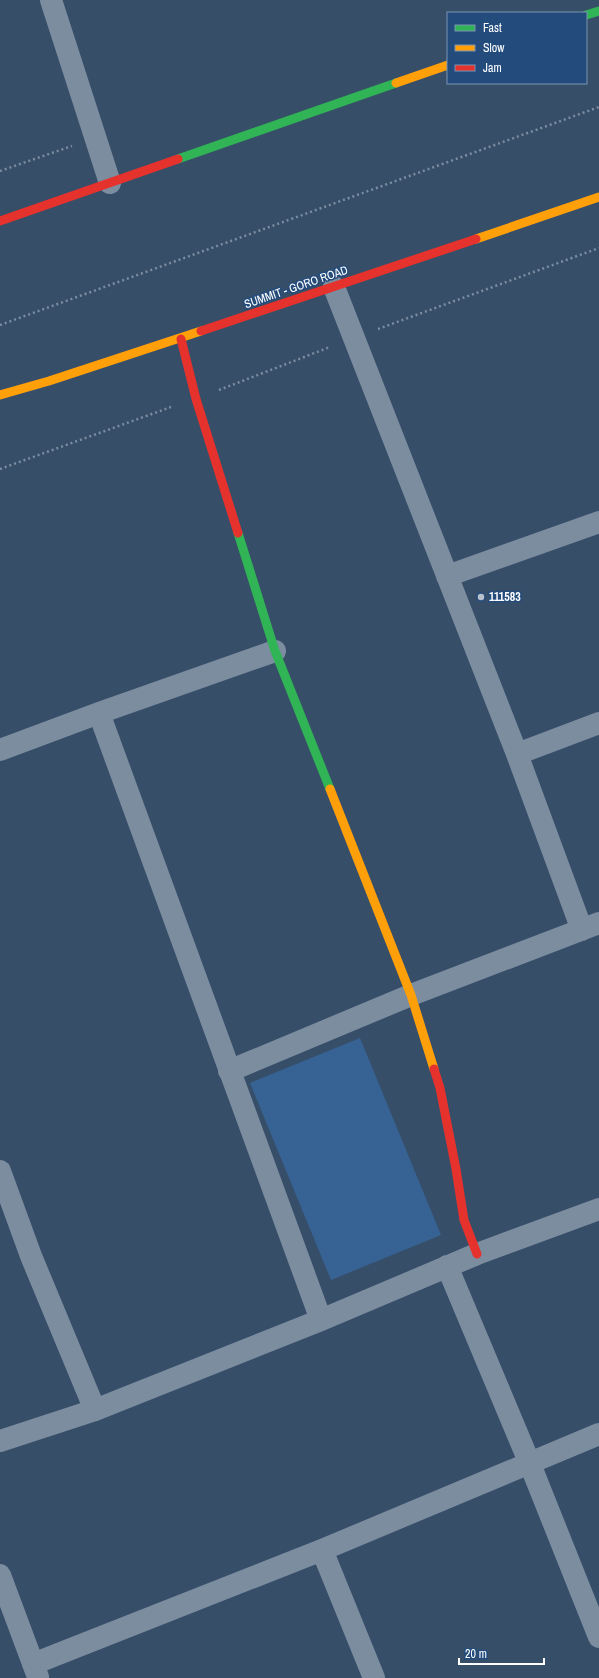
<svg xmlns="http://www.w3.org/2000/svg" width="599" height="1678" font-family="'Archivo Narrow',sans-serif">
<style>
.green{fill:#366393}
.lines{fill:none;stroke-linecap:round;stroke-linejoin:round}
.path{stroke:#7c8da0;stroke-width:2.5;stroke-dasharray:2 3;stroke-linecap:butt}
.street{stroke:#7c8da0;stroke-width:22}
.fast{stroke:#30b455;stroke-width:9}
.slow{stroke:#ff9f0a;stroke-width:9}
.jam{stroke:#e5322d;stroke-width:9}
.poi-dot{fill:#b9c1ca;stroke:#234c7d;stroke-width:1.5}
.labels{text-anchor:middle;stroke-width:3;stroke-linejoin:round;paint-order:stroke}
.street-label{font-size:12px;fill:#fff;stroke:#234c7d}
.poi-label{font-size:12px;font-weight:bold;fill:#fff;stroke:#234c7d;text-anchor:start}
</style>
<rect width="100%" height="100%" fill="#374e69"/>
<path class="green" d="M360,1038l81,197 -110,45 -81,-197z"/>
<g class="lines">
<path class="path" d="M0,171l72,-25
M0,325l599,-218
M378,329l221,-81
M219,390l111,-43
M0,469l171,-62"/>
<path class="street" d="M51,0l59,183
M334,287l183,467 65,176
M447,576l152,-54
M99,713l222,607
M0,750l99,-37 176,-62
M517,754l82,-31
M229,1071l182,-76 188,-72
M0,1171l31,85 64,154
M447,1266l83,198 69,173
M0,1441l95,-31 226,-90 156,-66 122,-45
M322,1550l52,128
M0,1575l38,102
M33,1664l289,-114 277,-116"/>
<path class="fast" d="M586,15l13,-4
M178,159l218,-76
M238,533l37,118 55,138"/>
<path class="slow" d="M396,83l52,-18
M476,239l123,-42
M0,395l49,-14 152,-50
M330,789l81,206 23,74"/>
<path class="jam" d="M0,221l178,-62
M201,331l275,-92
M181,339l15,60 42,134
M434,1069l6,19 16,81 8,51 13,34"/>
</g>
<circle class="poi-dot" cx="481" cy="597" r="4"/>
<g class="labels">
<g class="street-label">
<text transform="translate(296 287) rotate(-19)" y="4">SUMMIT - GORO ROAD</text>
</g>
<g class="poi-label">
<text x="489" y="601">111583</text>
</g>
</g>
<rect x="447" y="12" width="140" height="72" fill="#234c7d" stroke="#7b94b1"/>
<rect x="455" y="25" width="20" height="6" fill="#30b455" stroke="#7b94b1"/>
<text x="483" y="32" font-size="12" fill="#ffffff">Fast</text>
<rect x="455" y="45" width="20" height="6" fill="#ff9f0a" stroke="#7b94b1"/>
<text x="483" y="52" font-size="12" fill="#ffffff">Slow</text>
<rect x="455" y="65" width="20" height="6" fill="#e5322d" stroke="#7b94b1"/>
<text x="483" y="72" font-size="12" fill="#ffffff">Jam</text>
<path d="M459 1658v6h85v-6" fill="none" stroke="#ffffff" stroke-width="2"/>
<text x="465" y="1658" font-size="12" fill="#ffffff" stroke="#234c7d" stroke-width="3" paint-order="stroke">20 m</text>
</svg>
